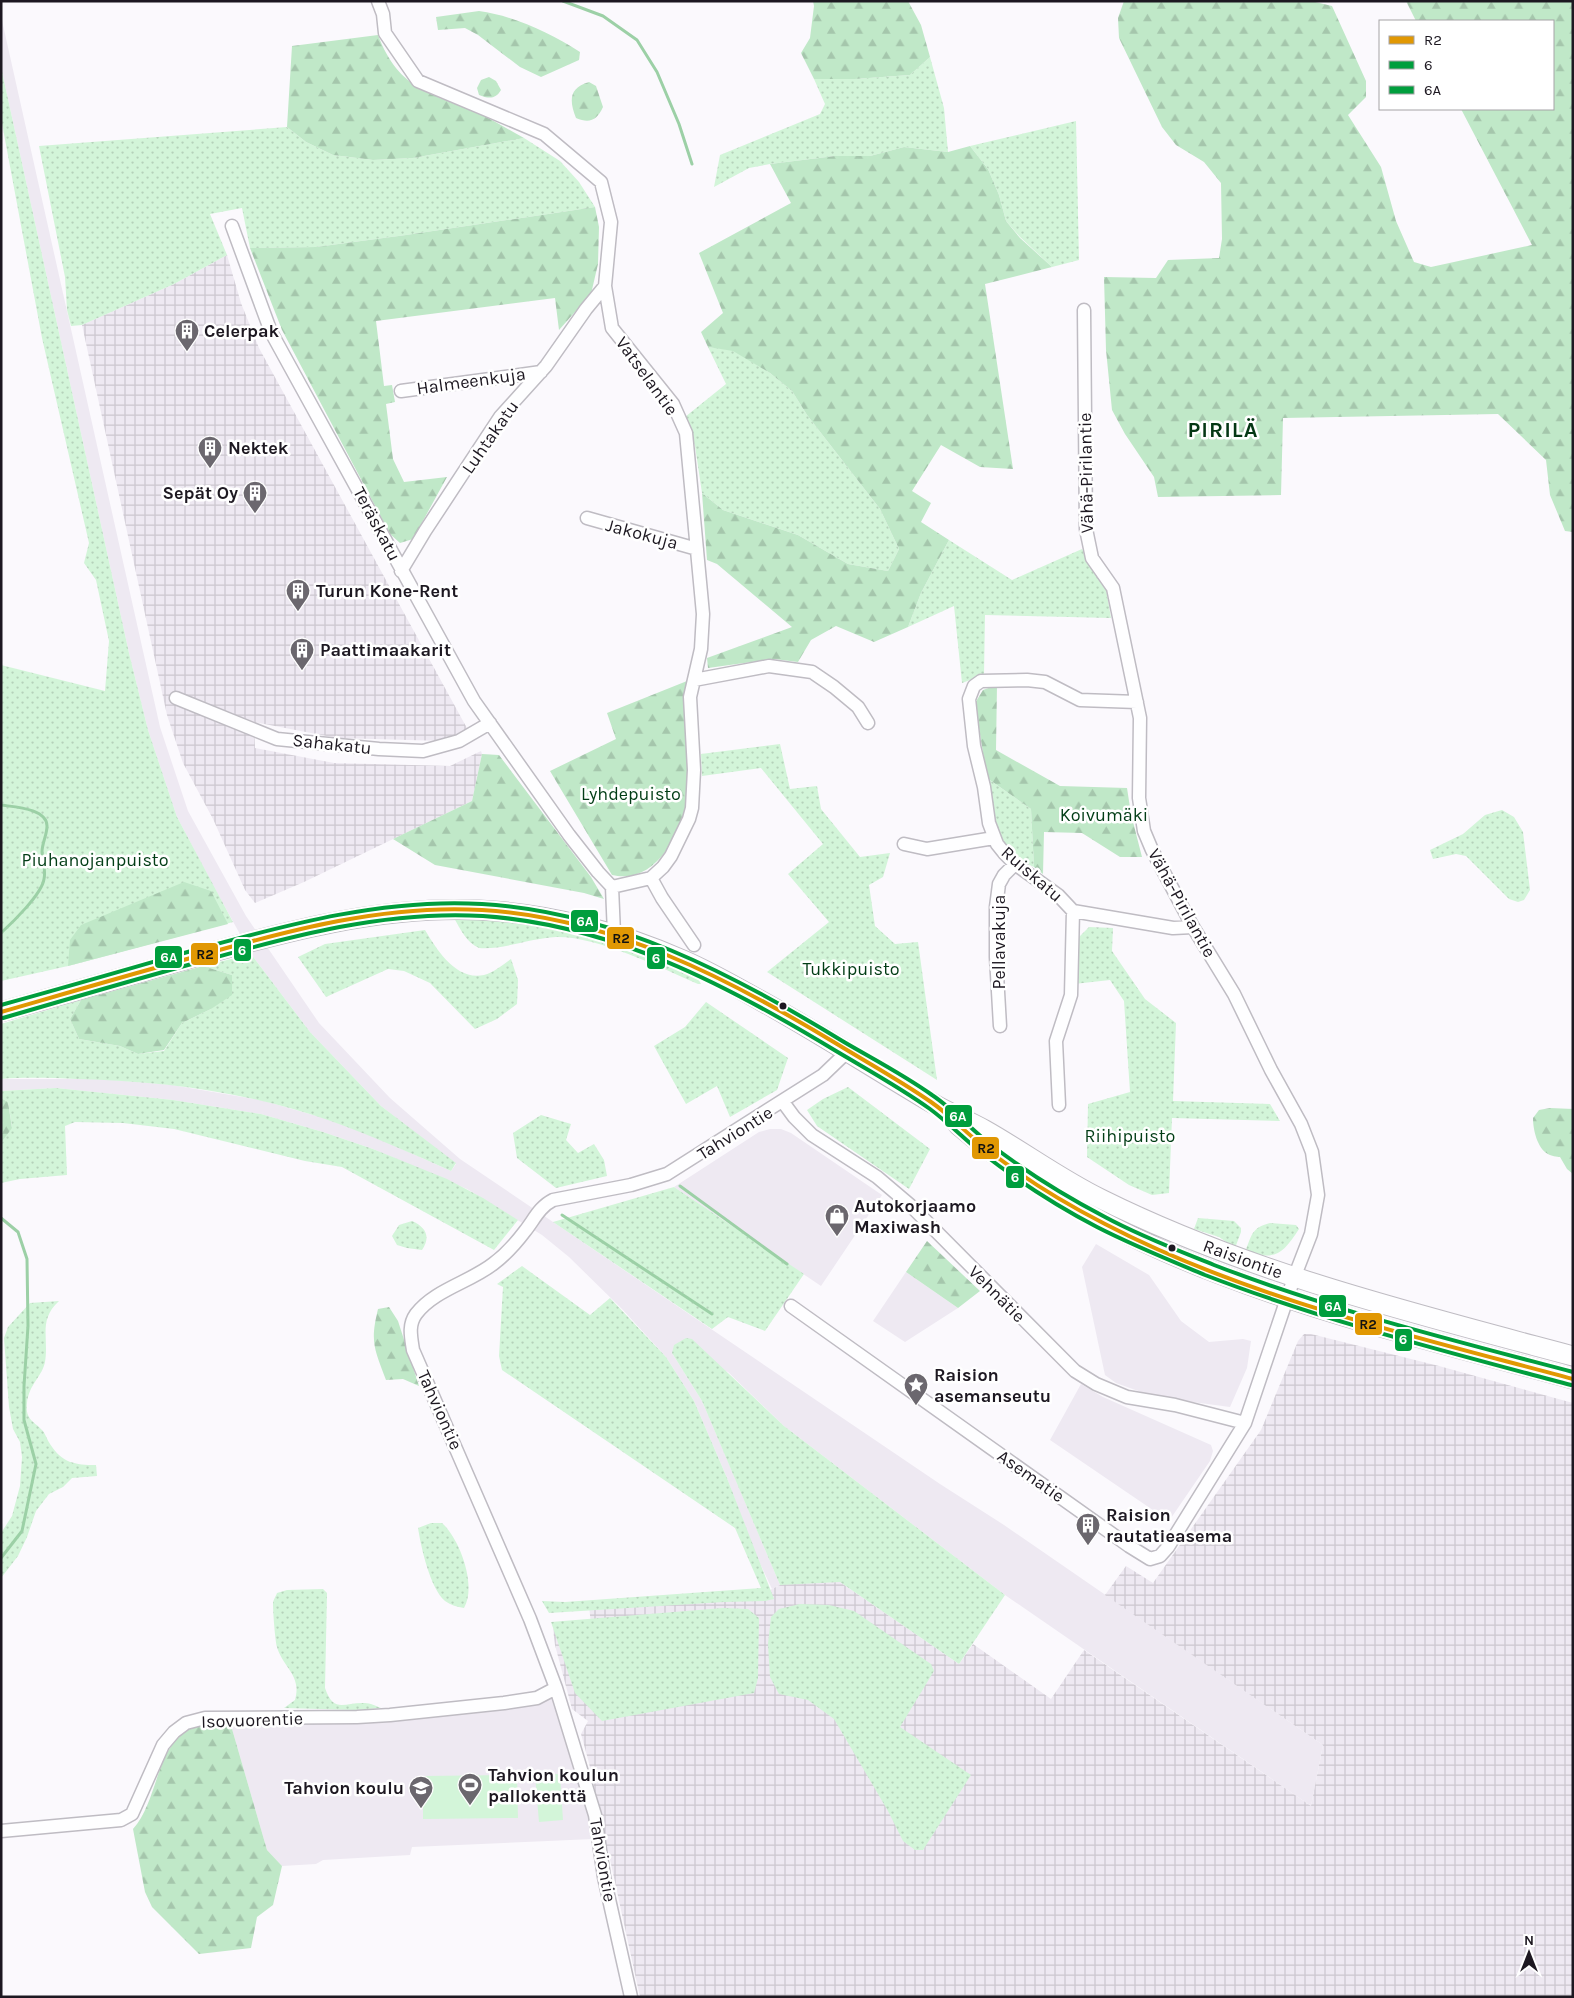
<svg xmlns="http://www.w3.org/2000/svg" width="1574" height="1998" font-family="Karla,sans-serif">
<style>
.built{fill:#eee9f2}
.industrial{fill:url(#industrial-grid)}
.grass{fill:url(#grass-dots)}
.forest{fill:url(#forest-firs)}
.garden{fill:#d3f5d9}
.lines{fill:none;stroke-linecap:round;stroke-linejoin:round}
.stream{stroke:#9cd0a6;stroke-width:3}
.minor-casing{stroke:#bfbcc3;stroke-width:15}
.secondary-casing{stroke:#bfbcc3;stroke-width:21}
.minor{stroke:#fefeff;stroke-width:12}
.secondary{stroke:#fefeff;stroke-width:19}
.bus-1-casing{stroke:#fff;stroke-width:8}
.bus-2-casing{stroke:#fff;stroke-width:8}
.bus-3-casing{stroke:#fff;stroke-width:8}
.bus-1{stroke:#e19803;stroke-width:4}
.bus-2{stroke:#009e3d;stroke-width:4}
.bus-3{stroke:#009e3d;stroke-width:4}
.bus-dot{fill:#1d1821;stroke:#fff;stroke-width:2}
.labels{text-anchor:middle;stroke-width:5;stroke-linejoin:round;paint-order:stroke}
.poi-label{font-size:18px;font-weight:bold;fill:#1d1821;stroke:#fff;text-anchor:start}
.street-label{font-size:18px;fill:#1d1821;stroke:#fff}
.park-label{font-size:18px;fill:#023d16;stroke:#fff}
.district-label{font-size:22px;font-weight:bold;letter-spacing:1px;fill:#043714;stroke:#fff}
.line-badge{stroke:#fff;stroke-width:2}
.badge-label{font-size:14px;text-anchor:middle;font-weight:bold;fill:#fff}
.pale-badge-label{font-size:14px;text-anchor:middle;font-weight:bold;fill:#111}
</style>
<defs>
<pattern id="industrial-grid" width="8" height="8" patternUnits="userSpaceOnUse" patternTransform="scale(1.25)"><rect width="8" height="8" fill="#eee9f2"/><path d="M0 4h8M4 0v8" fill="none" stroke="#ccc7cf"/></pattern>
<pattern id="grass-dots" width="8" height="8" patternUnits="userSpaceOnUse" patternTransform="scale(1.25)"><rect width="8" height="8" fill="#d3f5d9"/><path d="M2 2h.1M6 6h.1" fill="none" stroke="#b5d1ba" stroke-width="1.8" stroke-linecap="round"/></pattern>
<pattern id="forest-firs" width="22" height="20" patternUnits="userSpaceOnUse" patternTransform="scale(1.25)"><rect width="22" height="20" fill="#c0e8c8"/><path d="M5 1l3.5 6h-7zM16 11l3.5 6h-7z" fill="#a5c6ac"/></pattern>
</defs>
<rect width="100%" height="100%" fill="#fbf9fd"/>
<path class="built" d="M1,16l159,711 28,84 58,105 73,107 71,75 70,61 480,325 64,41 319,220 -12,61 -306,-211 -221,-169 -56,-54 -56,-19 30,48 32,75 46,109 -8,4 -17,-36 -28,-75 -33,-77 -28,-44 -43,-47 -54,-53 -27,-22 -75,-46 -94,-40 -50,-17 -62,-18 -88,-14 -117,-12 -55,3v-12h101l70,6 89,15 66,19 48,18 76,34 5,-7 -75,-58 -71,-74 -59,-78 -36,-65 -38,-72 -29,-87 -19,-77 -128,-586z
M770,1129h11l10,4 91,62 -61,91 -147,-99 85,-55z
M1096,1244l53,31 32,46 28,21 34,-3 8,2 -4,27 -17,39 -75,-10 -39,-14 -11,-8 -23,-108z
M906,1272l52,36 -53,34 -32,-21z
M1081,1384l22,13 108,48 2,6 -3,10 -41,60 -119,-81z
M552,1695l28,83 13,61 -181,8 -2,8 -87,5 -7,4 -34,2 -15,-16 -37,-128z"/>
<path class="industrial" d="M227,255l14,48 18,45 209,382 -24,11 -107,-3 -83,-16 1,26 79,15 116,3 31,-15 1,3 -10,47 -168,81 -49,21 -10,-13 -32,-71 -30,-56 -16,-48 -85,-390 92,-41z
M1304,1334h7l128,32 134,37v594h-933l-51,-234 -8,-29 7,-13 -16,-12 -17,-64 -2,-16 5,-3 33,-2 -2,-18 167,-9 26,-13 58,-2 119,82 14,-20 78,55 33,-49 227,156 12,-61 -218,-150 21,-29 27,17 108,-153 37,-89z"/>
<path class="grass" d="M930,57l14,51 4,44 -44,-5 -34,9h-35l-65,8 -21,4 -35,19 6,-32 100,-41 5,-10 -11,-25h41l55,-4z
M1,67l128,586 19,77 29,87 56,105 -165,44 -67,15v-316l104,26 4,-50 -13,-61 -12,-17 5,-20 -47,-205 -41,-220z
M1076,121l3,139 -27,7 -32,-30 -14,-16 -7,-26 -11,-26 -18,-23z
M287,127l19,15 27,13 40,5 40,-2 111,-20 36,23 19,21 16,25 -189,28 -90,12 -66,1 -8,-40 -32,6 17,41 -53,29 -92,41 -11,1 -4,-16 -2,-33 -26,-131z
M708,347l25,3 37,23 22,18 15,24 73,94 19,40 -11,22 -40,-7 -50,-29 -75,-25 -21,-17 -7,-47 -10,-29 41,-33z
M949,540l63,40 70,-31 9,16 14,18 6,35 -126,-3 -1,60 -22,8 -8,-77 -46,21 13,-34z
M780,744l10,45 27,-3 4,23 39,48 30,-4 -7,24 -14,8 6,41 20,18 23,-2 19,138 -170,-108 62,-50 -41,-48 35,-30 -62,-76 -59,8 -1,-22z
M987,778l44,31 3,58c-7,-3 -14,-7 -21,-11 -25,-17 -23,-51 -26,-78z
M1502,810l12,7 9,15 7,58 -6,10 -6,2 -9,-3 -43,-43 -10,-2 -23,5 -3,-9 33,-16 22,-19z
M454,918l63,3 64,14 65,19 50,21 5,9h-3c-39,-17 -101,-48 -142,-47 -25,1 -53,13 -77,11 -13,-6 -18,-18 -25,-30z
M1089,927l24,1 -1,23 33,48 31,24 -3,78 97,3 10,17 -108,-3 -3,75 -17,2 -23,-10 -42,-28 1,-53 42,-12 -6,-91 -14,-21 -36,4 4,-46z
M425,930c12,20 31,51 59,45 9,-2 20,-11 27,-16l7,21 -1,24 -20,15 -22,10 -45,-46 -26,-12 -16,-2 -62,28 -28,-40 27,-13z
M251,954l59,78 71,74 75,57 -5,8c-40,-18 -81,-36 -123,-51 -80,-28 -166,-39 -251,-41 -25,-1 -51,-2 -76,0v-55l80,-24 -11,19 9,20 41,7 18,8 26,-3 18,-28 29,-14 21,-34 -29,-9z
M706,1002l82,56 -11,32 -47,27 -13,-31 -31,18 -32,-58 31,-19z
M848,1087l82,62 -21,40 -92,-63 -10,-16 16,-11z
M56,1088l117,12 88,14 62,18 50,17 74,30 36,19 35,22 -24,30 -152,-83 -37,-6 -131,-32 -51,-6 -48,-1 -10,4 2,49 -47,4 -19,4v-40l11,-16 -4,-25 -7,-4v-7z
M541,1115l30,9 -5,16 12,13 16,-9 10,16 3,16 -51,12 -39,-30 -4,-25z
M674,1187l130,87 -39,57 -37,-14 -16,12 -159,-107z
M1198,1218l36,3 7,7v4l-6,16 -16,-11 -25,-8z
M412,1221c14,6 19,16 10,29l-15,-2 -10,-3 -5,-9 7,-11z
M1270,1223l26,2 3,4c-17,26 -23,31 -54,23 7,-17 6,-24 25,-29z
M522,1266l68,49 20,-17 56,59 28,44 33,77 47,121 -9,2 -41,1 -175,11 -7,-12 23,1 196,-14 -26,-60 -233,-158 -3,-14 4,-69 -6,-3z
M59,1301c-21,19 -10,37 -14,61 -3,15 -16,22 -18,41 -2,17 7,18 16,28 3,4 4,9 7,13 12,19 25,21 46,21l1,11 -25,2 -9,9 -14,7 -13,17 -9,26 -9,19 -17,22v-45l11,-17 8,-30 2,-29 -2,-15 -7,-13 -4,-22 -5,-69 4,-11 22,-24z
M686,1338l6,1 92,87 221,169 -46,69 -119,-82 -60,3 -78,-184 -30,-48 2,-8z
M431,1523h11c18,16 35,63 22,85 -7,-1 -13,-3 -19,-7 -15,-13 -24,-54 -27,-73z
M323,1589l4,4 -2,95c9,26 19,14 40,15 5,0 11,3 16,5l-26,2 -71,-2 11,-8c7,-25 -12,-32 -18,-53 -2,-7 -4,-36 -4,-43 0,-4 3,-8 4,-11l10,-3z
M800,1604l29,1 25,6 77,53 3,7 -34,56 71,48 -48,75h-8l-12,-9 -15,-30 -54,-92 -26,-19 -29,-6 -9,-17 -2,-33 3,-27 8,-8z
M723,1608l25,1 11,9 -1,60 -4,15 -152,28 -27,-28 -24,-71z"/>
<path class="forest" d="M813,1h95l13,24 9,32 -20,18 -55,4h-41l-13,-26 9,-15 4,-32z
M1124,1h187l21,5 34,75v16l-18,18 33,52 15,54 18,41 17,5 101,-22 -71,-136h92v-88h-137l-10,-20h167v531l-8,-1 -15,-36 -4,-35 -48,-46 -215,4 -2,77 -123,2 -4,-20 -29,-43 -13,-24 -6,-60 -2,-73 52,1 12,-18 51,-2 3,-19 -1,-56 -17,-21 -28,-17 -14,-18 -43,-89 -1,-20z
M479,11c36,5 71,22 101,41l-1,8 -38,17 -21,-10 -42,-32 -13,-7 -27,2 -2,-13z
M378,35c21,56 54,58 102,79 15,7 29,16 44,24l-111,20 -40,2 -40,-5 -27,-13 -19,-15 5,-81z
M489,77l7,4 5,9c-5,9 -12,9 -22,5l-2,-7 4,-8z
M589,82l7,4 7,21c-6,13 -13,17 -27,11 -7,-18 -7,-30 13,-36z
M970,146l18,23 11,26 7,26 14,17 32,29 -67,17 28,185 -33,-2 -39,-22 -29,46 19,12 -10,19 28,18 -28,53 -13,34 -34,15 -38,-16 -25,14 -13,22 -24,-3 -66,9 -1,-10 85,-31 -75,-63 -10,-4 -5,-67 21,17 75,25 50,29 40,7 11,-22 -19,-40 -73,-94 -15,-24 -22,-18 -37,-22 -25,-4 -7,-15 22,-19 -24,-60 92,-50 -21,-39 65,-8h35l34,-9 44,5z
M595,207l4,20 -1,37 -7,30 -32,36 -4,-32 -179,23 8,65 8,-1 3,17 -9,2 7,55 11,23 43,-5 -34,62 -13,4 -10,-9 -108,-204 -32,-82 66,-1 90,-12z
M687,681c0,26 1,51 2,77 0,14 2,32 -2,46 -9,34 -33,81 -75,71l-62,-104 66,-32 -9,-26z
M997,685l-1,65 64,36 67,2 4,26 11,43h-22l-38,-24 -38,-1 -1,42 -9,-7 -3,-58 -44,-31 -12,-75 8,-13z
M482,754l17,1 92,122 13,22 -20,-6 -149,-28 -42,-26 79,-38z
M184,882l27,9 17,33 -160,42 2,-26 11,-15z
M203,966l29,9v20l-21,14 -29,14 -18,27 -26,4 -18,-8 -41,-7 -9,-20 11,-19z
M1,1098l7,4 4,26 -11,15z
M1550,1108l23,1v65l-6,-5 -7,-12c-3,0 -9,-1 -12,-3 -11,-6 -15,-25 -15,-36l6,-8z
M927,1241l53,50 -22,17 -52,-36z
M389,1307l9,14 21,65 -16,-7 -17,1c-12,-32 -16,-38 -8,-71z
M230,1722l37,128 15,16 -9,39 -16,12 -6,31 -52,6 -47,-47 -7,-15 -12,-63c26,-29 22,-84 59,-101 11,-5 25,-4 38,-6z"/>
<path class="garden" d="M560,1774l3,46 -24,2 -4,-47z
M517,1775l1,43 -95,1v-43z"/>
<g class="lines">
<path class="stream" d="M563,1l40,15 34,24 20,32 22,52 13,40
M1,805c12,2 46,3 46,21 0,9 -5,17 -5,26 1,10 4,18 2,27 -2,15 -32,44 -43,54
M680,1186l107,78
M562,1215l150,99
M1,1218l17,14 9,27 1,67 -4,60v34l12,44 -14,67 -21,27"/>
<defs>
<path id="minor" d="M378,1l5,13 2,19 33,48 126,53 57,48 10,40 -6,64 7,42 61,76 13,29 17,181 -2,35 -11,48 4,73 -2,38 -3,11 -18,37 -8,11 -12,11 -39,9
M232,226l39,106 203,369 95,134 29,37 14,15 2,47
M401,391l140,-19
M587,518l110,31
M401,571l24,-40 75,-114 46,-51 40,-57 19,-23
M694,680l75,-14 43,6 22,15 24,20 10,16
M176,698l101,41 102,10 44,2 36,-10 31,-18
M1137,702l-57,-2 -35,-18 -18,-2 -46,1 -7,5 -5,13 5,47 10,41 5,36 8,21 8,10 10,10 43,31 15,16 100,17 20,-1
M904,844l23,5 67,-11
M651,878l11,20 32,47
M1000,1026l-4,-69v-50l3,-23 5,-9 11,-11
M783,1102l11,15 18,18 65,42 33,28 165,166 21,13 31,13 48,8 70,18
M1059,1105l-3,-64 15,-46 2,-84
M791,1306l338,240 21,13 10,-3 8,-9 77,-124 49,-145 17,-44 7,-39 -6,-43 -11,-28 -30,-54 -37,-76 -41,-67 -41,-77 -8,-19 -5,-33 1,-80 -27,-130 -21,-30 -6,-29 -2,-219
M1,1831l120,-11 11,-6 31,-69 11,-13 12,-9 19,-5 152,-1 33,-2 114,-12 33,-5 19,-10
M631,1997l-27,-120 -9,-62 -39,-127 -26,-69 -117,-269c-2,-13 -5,-25 3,-36 18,-24 54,-32 77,-50 12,-9 23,-21 32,-33 9,-11 14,-24 28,-31l78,-15 36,-11 156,-99 25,-24"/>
<path id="secondary" d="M1,1012c63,-18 125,-36 187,-53 95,-27 191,-53 291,-49 68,3 141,22 204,50 28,12 55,28 82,43 57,32 111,67 167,100 17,10 35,17 53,27 39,22 75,49 116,69 149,74 311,114 472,157
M958,1125c172,147 401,196 615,254"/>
</defs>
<use href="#minor" class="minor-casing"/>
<use href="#secondary" class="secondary-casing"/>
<use href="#minor" class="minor"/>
<use href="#secondary" class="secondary"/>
<defs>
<path id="bus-1" d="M1,1012c66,-19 131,-38 197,-56 92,-26 188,-52 284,-46 130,8 246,68 355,134 31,19 64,37 94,58 19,13 34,30 52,44 37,30 79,56 122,78 144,75 312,113 468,155"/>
<path id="bus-2" d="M3,1018c65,-19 130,-38 196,-56 92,-26 188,-52 284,-46 130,9 244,69 353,135 32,19 65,37 94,58 19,14 34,30 52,44 36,28 75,53 115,74 35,18 72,33 108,48 119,46 243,77 366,110"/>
<path id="bus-3" d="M1,1005c66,-18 131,-37 197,-56 92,-25 188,-51 284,-45 133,8 251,70 362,138 29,17 60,33 88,53 21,14 38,33 58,49 36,28 75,52 115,73 35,19 72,33 109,48 117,45 238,75 359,107"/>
</defs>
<use href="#bus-1" class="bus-1-casing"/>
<use href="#bus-2" class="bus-2-casing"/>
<use href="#bus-3" class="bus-3-casing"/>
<use href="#bus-1" class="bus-1"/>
<use href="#bus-2" class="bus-2"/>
<use href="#bus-3" class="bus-3"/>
</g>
<defs>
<symbol id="building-pin" viewBox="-11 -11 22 30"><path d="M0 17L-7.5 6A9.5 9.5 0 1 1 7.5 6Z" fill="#6b676e" stroke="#fff"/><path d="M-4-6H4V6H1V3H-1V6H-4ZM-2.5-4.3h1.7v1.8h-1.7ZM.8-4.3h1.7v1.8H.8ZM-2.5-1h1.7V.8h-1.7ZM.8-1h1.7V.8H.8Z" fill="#fff"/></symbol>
<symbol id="shop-pin" viewBox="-11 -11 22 30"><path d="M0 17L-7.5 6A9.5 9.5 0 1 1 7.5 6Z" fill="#6b676e" stroke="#fff"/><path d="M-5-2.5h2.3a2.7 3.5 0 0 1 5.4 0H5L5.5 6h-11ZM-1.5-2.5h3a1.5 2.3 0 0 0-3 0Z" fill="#fff"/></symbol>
<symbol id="sight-pin" viewBox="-11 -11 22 30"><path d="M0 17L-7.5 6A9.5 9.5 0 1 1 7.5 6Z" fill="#6b676e" stroke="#fff"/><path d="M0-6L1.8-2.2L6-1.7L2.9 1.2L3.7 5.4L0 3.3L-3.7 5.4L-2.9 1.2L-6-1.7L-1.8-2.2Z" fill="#fff"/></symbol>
<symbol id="stadium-pin" viewBox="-11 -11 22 30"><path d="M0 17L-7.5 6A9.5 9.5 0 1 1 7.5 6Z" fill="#6b676e" stroke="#fff"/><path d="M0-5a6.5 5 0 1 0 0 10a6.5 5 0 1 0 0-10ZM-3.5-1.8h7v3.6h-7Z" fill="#fff"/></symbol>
<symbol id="school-pin" viewBox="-11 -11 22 30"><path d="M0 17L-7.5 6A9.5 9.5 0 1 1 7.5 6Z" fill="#6b676e" stroke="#fff"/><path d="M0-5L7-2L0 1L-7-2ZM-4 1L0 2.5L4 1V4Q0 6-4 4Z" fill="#fff"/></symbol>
</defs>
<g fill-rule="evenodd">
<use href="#building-pin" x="173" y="317" width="28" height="38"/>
<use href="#building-pin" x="196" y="434" width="28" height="38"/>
<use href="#building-pin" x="241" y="479" width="28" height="38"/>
<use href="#building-pin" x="284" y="577" width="28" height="38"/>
<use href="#building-pin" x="288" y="636" width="28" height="38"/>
<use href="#shop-pin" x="823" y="1202" width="28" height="38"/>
<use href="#sight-pin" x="902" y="1371" width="28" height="38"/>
<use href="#building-pin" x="1074" y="1511" width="28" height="38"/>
<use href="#stadium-pin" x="456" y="1771" width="28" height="38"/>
<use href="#school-pin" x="407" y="1774" width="28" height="38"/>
</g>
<g class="bus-dot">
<circle cx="783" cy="1006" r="4.5"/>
<circle cx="1172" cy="1248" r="4.5"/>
</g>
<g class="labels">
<g class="poi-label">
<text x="204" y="337">Celerpak</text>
<text x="228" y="454">Nektek</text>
<text x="238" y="499" text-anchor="end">Sepät Oy</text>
<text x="316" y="597">Turun Kone-Rent</text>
<text x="320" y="656">Paattimaakarit</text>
<text x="854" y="1212">Autokorjaamo<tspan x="854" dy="21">Maxiwash</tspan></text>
<text x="934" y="1381">Raision<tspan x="934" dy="21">asemanseutu</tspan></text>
<text x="1106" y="1521">Raision<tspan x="1106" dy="21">rautatieasema</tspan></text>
<text x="488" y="1781">Tahvion koulun<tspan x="488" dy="21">pallokenttä</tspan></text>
<text x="404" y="1794" text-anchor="end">Tahvion koulu</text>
</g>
<g class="street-label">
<text transform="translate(647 376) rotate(54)" y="6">Vatselantie</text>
<text transform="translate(471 381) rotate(-8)" y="6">Halmeenkuja</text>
<text transform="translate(490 437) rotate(-55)" y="6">Luhtakatu</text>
<text transform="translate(1086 473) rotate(-91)" y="6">Vähä-Pirilantie</text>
<text transform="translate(377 524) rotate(62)" y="6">Teräskatu</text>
<text transform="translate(642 534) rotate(15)" y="6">Jakokuja</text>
<text transform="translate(332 744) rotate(6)" y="6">Sahakatu</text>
<text transform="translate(1032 874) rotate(41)" y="6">Ruiskatu</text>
<text transform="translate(1182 903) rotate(61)" y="6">Vähä-Pirilantie</text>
<text transform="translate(999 942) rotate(-90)" y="6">Pellavakuja</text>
<text transform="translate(735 1133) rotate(-32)" y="6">Tahviontie</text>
<text transform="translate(1243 1259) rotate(20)" y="6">Raisiontie</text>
<text transform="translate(997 1294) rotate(45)" y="6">Vehnätie</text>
<text transform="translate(440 1410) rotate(66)" y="6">Tahviontie</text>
<text transform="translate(1031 1476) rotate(35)" y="6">Asematie</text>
<text transform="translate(252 1720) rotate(-2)" y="6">Isovuorentie</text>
<text transform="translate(603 1860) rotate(80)" y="6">Tahviontie</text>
</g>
<g class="park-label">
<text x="631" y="800">Lyhdepuisto</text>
<text x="1104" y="821">Koivumäki</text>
<text x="95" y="866">Piuhanojanpuisto</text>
<text x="851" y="975">Tukkipuisto</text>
<text x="1130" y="1142">Riihipuisto</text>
</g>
<g class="district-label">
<text x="1223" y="437">PIRILÄ</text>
</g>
</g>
<g class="line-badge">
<rect x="570" y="909" width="29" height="24" rx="5" fill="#009e3d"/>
<rect x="606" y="926" width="29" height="24" rx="5" fill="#e19803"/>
<rect x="233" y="938" width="19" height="24" rx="5" fill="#009e3d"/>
<rect x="190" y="942" width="29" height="24" rx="5" fill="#e19803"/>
<rect x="154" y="945" width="29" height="24" rx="5" fill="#009e3d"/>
<rect x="646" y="946" width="20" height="24" rx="5" fill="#009e3d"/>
<rect x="944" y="1104" width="29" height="24" rx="5" fill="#009e3d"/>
<rect x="971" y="1136" width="29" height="24" rx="5" fill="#e19803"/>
<rect x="1005" y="1165" width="20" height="24" rx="5" fill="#009e3d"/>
<rect x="1318" y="1294" width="29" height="24" rx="5" fill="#009e3d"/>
<rect x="1354" y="1312" width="29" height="24" rx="5" fill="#e19803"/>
<rect x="1394" y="1328" width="19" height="24" rx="5" fill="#009e3d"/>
</g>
<g class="badge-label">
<text x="585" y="926">6A</text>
<text x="242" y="955">6</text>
<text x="169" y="962">6A</text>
<text x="656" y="963">6</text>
<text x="958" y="1121">6A</text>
<text x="1015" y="1182">6</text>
<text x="1333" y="1311">6A</text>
<text x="1403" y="1344">6</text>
</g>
<g class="pale-badge-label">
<text x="621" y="943">R2</text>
<text x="205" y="959">R2</text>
<text x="986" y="1153">R2</text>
<text x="1368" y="1329">R2</text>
</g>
<rect width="1574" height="1998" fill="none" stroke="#1d1821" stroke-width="5"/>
<rect x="1379" y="20" width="175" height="90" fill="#ffffff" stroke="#a5a3a6"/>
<rect x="1389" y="36" width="25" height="8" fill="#e19803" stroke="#a5a3a6"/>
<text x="1424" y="45" font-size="15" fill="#1d1821">R2</text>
<rect x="1389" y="61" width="25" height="8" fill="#009e3d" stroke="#a5a3a6"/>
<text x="1424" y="70" font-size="15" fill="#1d1821">6</text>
<rect x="1389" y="86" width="25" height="8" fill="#009e3d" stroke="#a5a3a6"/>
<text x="1424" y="95" font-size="15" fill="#1d1821">6A</text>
<g transform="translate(1529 1953)" stroke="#ffffff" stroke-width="4" paint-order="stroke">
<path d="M0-4L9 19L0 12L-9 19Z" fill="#1d1821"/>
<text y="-8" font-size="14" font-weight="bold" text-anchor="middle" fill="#1d1821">N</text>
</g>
</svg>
